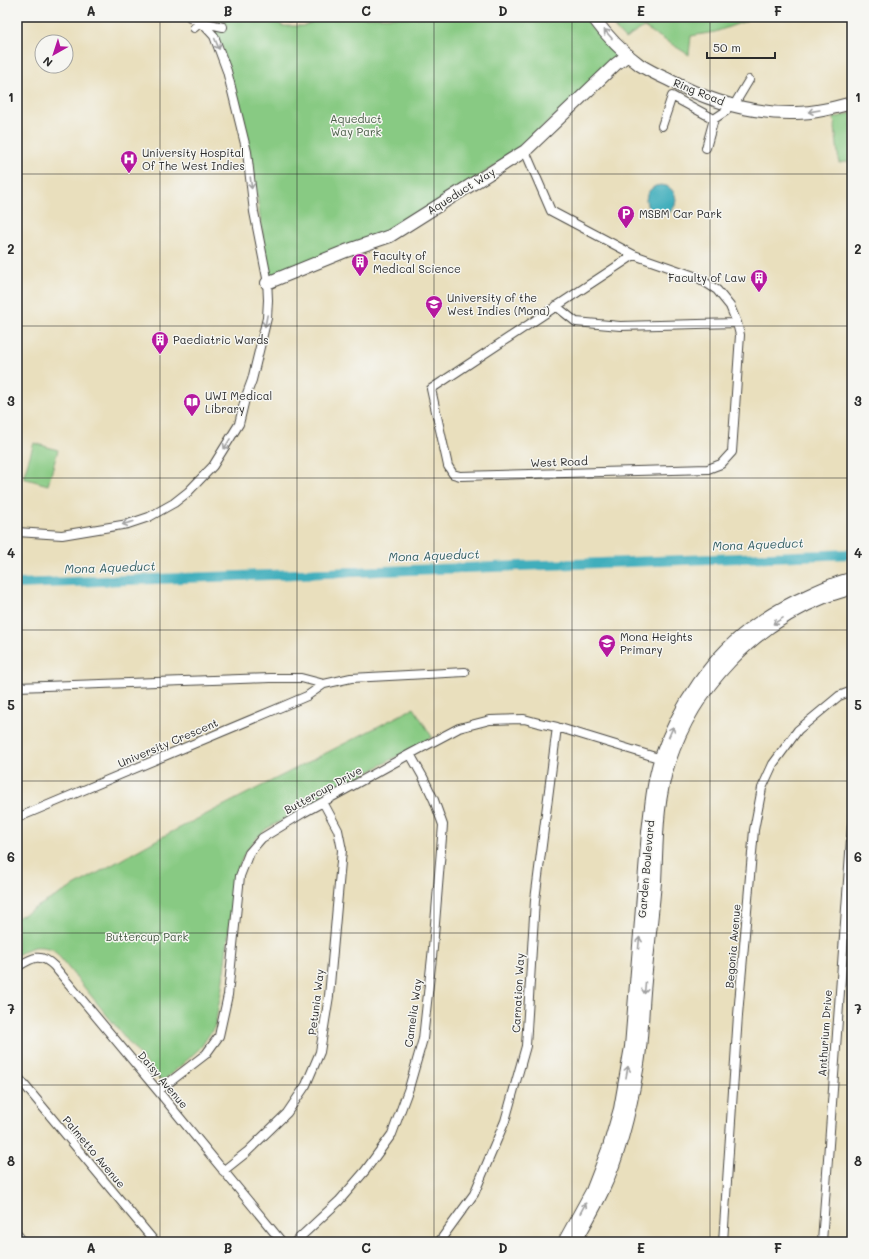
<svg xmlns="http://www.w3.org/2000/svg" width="869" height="1259" font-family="Mali,sans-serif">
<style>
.green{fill:#88ca83;stroke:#5a7a57}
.water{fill:#40aebc;stroke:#366c74}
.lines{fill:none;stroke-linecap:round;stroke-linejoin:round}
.canal{stroke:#40aebc;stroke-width:10}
.street-casing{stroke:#484641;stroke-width:10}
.secondary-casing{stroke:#484641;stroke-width:14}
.street{stroke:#fff;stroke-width:8}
.secondary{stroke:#fff;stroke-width:12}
.oneway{stroke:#a0a0a0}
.grid{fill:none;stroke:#2b2b2b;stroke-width:1;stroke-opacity:0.55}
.labels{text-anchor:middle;stroke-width:3;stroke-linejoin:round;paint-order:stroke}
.street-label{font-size:11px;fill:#2b2b2b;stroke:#f6f6f2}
.park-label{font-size:11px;fill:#475b45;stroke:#f6f6f2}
.poi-label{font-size:11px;fill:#2b2b2b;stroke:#f6f6f2;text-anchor:start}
.water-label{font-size:12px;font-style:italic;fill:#335f65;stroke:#f6f6f2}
.neatline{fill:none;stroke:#2b2b2b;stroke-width:1.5}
.grid-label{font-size:13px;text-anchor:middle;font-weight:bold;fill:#2b2b2b}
</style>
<rect width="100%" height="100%" fill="#f6f6f2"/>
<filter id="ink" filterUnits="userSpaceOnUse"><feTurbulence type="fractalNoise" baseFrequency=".025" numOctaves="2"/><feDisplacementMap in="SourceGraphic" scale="8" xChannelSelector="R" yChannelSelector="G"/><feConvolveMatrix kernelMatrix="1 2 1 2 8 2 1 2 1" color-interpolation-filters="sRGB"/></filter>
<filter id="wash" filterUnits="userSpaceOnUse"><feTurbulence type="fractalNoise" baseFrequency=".012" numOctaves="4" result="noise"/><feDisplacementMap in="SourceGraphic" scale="16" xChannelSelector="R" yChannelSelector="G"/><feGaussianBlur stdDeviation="0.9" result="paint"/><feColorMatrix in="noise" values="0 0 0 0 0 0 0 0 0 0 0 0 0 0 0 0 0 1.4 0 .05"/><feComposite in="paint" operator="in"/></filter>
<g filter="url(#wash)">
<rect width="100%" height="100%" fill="#e9dfbd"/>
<path class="green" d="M236,17h33l14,9h20l20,-9h262l37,38 -107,98 -127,81 -119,44 -16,-109 -11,-52 -34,-93z
M605,17h140l1,4 -31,11 -24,4 -2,19 -45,-28 -19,12z
M852,113v48l-13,2 -5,-45z
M34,443l24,7 -10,35 -25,-7z
M414,708l18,29 -166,92c-16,15 -23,24 -30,45l-14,113 -7,39 -14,21 -16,15 -21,18 -6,-2 -105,-129c-18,-4 -20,-3 -36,6v-37l143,-80z"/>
<path class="water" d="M646 200a15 15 0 1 1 30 0a15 15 0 1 1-30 0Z"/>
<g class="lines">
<path class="canal" d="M17,584l835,-30"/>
</g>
</g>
<g filter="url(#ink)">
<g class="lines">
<defs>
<path id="street" d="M289,17h3
M194,28l7,-6 22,5
M737,100l12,-20
M662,126l10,-30 42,23
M706,148l8,-29 12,-8
M525,151l26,60 83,44 63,22 20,13 13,16 7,17 3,12 -8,117 -11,12 -13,5 -248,7 -7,-2 -5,-8 -17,-77 203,-134
M556,306l20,16 44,4 117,-3
M17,532l45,3 66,-11 21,-7 25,-14 14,-11 25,-26 26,-42 6,-25 7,-19 15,-62 1,-18 -1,-22 -13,-66 -7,-60 -20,-81 -13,-35 -13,-14 -11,-5
M17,687l254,-9h30l23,6
M17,818l269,-113 21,-9 17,-12 27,-6 114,-6
M17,967c15,-9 23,-15 37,-1l104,125 124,151
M17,1076l138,166
M158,1091l48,-37 13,-18 9,-41 12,-119 9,-23 13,-15 41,-25 107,-59 49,-26 31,-8 34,-1 15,4 18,4 108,33
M223,1171l24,-19 40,-39 19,-28 14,-33 9,-56 13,-146 -4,-20 -15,-28
M17,1234l6,8
M295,1242l44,-41 26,-30 27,-37 17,-46 14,-49 10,-91 10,-123 -9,-25 -11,-23 -13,-23
M439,1242l35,-48 31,-73 21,-75 9,-146 22,-173
M723,1242l15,-227 16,-185 8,-42 11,-24 25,-34 41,-34 13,-5
M822,1242l30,-417"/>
<path id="secondary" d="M593,17c13,18 29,35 47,48 8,5 18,10 27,14 39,21 83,35 128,34 19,0 38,-5 57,-10
M267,283l79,-32 44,-15 122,-77 13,-8 91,-87 12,-9
M564,1242l28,-51 17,-44 11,-38 11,-62 17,-215c3,-25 5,-51 13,-75 17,-50 52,-103 96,-133 16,-11 32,-20 50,-28 15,-7 29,-14 45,-17
M575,1242c9,-16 19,-33 27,-50 19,-40 29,-85 36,-128 4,-24 4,-48 6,-72 3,-37 8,-73 11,-110 2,-40 1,-81 14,-120 25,-75 84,-137 158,-166 8,-3 17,-5 25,-8"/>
</defs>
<use href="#street" class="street-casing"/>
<use href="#secondary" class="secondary-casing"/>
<use href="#street" class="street"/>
<use href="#secondary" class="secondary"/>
</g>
<defs><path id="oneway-shaft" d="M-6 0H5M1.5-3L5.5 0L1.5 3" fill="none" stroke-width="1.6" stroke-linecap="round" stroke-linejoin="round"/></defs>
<g class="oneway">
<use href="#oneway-shaft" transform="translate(608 34) rotate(-131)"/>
<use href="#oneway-shaft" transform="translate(217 44) rotate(67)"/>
<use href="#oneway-shaft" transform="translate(814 111) rotate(170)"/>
<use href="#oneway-shaft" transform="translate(251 183) rotate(83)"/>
<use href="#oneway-shaft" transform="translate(266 321) rotate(101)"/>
<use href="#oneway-shaft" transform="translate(227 444) rotate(121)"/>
<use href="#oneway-shaft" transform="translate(128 523) rotate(165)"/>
<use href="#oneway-shaft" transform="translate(778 621) rotate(148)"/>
<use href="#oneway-shaft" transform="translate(671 732) rotate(-66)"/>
<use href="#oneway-shaft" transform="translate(639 943) rotate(-85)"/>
<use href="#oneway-shaft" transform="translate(645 988) rotate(95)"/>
<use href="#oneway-shaft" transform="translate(627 1072) rotate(-80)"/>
<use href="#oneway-shaft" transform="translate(583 1208) rotate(-62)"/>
</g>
</g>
<path class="grid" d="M160,17v1225M297,17v1225M434,17v1225M572,17v1225M710,17v1225M17,174h835M17,326h835M17,478h835M17,630h835M17,781h835M17,933h835M17,1085h835"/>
<defs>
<symbol id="hospital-pin" viewBox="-11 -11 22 30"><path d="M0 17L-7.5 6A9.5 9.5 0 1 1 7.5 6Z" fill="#b5179e" stroke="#f6f6f2"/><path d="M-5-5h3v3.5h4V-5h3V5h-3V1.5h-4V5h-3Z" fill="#fff"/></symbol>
<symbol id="parking-pin" viewBox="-11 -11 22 30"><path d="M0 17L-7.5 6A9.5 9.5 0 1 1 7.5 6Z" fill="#b5179e" stroke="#f6f6f2"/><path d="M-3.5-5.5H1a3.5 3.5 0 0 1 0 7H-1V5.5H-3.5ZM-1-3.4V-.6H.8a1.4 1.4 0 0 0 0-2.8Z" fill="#fff"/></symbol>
<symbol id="building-pin" viewBox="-11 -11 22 30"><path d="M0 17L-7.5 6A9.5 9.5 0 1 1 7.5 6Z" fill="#b5179e" stroke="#f6f6f2"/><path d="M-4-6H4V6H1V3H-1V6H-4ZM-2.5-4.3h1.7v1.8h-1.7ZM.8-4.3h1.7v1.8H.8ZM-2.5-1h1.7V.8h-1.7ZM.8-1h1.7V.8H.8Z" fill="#fff"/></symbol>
<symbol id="university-pin" viewBox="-11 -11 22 30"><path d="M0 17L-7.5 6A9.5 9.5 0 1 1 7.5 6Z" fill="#b5179e" stroke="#f6f6f2"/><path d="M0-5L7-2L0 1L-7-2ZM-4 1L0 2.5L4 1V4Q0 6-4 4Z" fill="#fff"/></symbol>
<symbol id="library-pin" viewBox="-11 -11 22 30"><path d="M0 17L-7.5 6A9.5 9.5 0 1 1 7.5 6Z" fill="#b5179e" stroke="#f6f6f2"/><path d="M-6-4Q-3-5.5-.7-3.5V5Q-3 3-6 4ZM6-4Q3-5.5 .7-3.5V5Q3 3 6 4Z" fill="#fff"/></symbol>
<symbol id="school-pin" viewBox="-11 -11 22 30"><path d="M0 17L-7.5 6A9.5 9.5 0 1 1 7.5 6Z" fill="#b5179e" stroke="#f6f6f2"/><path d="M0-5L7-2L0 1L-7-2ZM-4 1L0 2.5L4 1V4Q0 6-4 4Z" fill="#fff"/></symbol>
</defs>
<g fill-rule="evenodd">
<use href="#hospital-pin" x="119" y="149" width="20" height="27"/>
<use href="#parking-pin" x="616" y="204" width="20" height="27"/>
<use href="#building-pin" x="350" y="252" width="20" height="27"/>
<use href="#building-pin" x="749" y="268" width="20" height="27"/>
<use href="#university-pin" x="424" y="294" width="20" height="27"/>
<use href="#building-pin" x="150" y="330" width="20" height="27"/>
<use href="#library-pin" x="182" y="392" width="20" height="27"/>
<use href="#school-pin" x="597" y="633" width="20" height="27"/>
</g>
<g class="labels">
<g class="street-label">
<text transform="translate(699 92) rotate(22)" y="4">Ring Road</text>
<text transform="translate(461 191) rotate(-32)" y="4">Aqueduct Way</text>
<text transform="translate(559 462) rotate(-2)" y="4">West Road</text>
<text transform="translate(168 743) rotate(-23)" y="4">University Crescent</text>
<text transform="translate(323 790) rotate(-29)" y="4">Buttercup Drive</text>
<text transform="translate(646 869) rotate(-85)" y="4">Garden Boulevard</text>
<text transform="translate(733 946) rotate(-85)" y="4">Begonia Avenue</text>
<text transform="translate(518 993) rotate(-87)" y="4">Carnation Way</text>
<text transform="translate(316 1002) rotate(-83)" y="4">Petunia Way</text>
<text transform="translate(413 1013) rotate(-82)" y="4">Camelia Way</text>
<text transform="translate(825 1033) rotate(-86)" y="4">Anthurium Drive</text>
<text transform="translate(163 1080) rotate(50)" y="4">Daisy Avenue</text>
<text transform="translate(94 1152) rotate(50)" y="4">Palmetto Avenue</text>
</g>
<g class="park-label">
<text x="356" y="123">Aqueduct<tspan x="356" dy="13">Way Park</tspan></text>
<text x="147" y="941">Buttercup Park</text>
</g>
<g class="poi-label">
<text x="142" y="157">University Hospital<tspan x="142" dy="13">Of The West Indies</tspan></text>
<text x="639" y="218">MSBM Car Park</text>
<text x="373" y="260">Faculty of<tspan x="373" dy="13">Medical Science</tspan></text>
<text x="746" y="282" text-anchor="end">Faculty of Law</text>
<text x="447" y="302">University of the<tspan x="447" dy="13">West Indies (Mona)</tspan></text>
<text x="173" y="344">Paediatric Wards</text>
<text x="205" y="400">UWI Medical<tspan x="205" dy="13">Library</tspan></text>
<text x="620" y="641">Mona Heights<tspan x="620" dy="13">Primary</tspan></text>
</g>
<g class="water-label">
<text transform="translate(758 545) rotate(-2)" y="4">Mona Aqueduct</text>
<text transform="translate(434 556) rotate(-2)" y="4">Mona Aqueduct</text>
<text transform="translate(110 568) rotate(-2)" y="4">Mona Aqueduct</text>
</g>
</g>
<rect width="869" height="1259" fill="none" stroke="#f6f6f2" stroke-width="44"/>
<g transform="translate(54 54) rotate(219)"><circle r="19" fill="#f6f6f2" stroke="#a5a5a2"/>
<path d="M0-3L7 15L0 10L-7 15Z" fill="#b5179e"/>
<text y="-6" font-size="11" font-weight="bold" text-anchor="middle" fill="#2b2b2b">N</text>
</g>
<path d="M707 52v6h68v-6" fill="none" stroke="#2b2b2b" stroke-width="2"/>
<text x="713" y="52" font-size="12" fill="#2b2b2b" stroke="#f6f6f2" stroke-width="3" paint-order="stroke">50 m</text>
<rect x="22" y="22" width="825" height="1215" class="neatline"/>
<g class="grid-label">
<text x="91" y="16">A</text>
<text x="228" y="16">B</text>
<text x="366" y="16">C</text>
<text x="503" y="16">D</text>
<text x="641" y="16">E</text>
<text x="778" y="16">F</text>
<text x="11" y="102">1</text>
<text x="858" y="102">1</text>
<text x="11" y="254">2</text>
<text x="858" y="254">2</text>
<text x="11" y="406">3</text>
<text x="858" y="406">3</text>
<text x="11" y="558">4</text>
<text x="858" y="558">4</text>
<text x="11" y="710">5</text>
<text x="858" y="710">5</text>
<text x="11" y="862">6</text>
<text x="858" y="862">6</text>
<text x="11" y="1014">7</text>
<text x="858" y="1014">7</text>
<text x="11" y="1166">8</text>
<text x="858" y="1166">8</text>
<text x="91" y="1253">A</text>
<text x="228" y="1253">B</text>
<text x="366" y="1253">C</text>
<text x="503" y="1253">D</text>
<text x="641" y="1253">E</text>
<text x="778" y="1253">F</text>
</g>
</svg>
